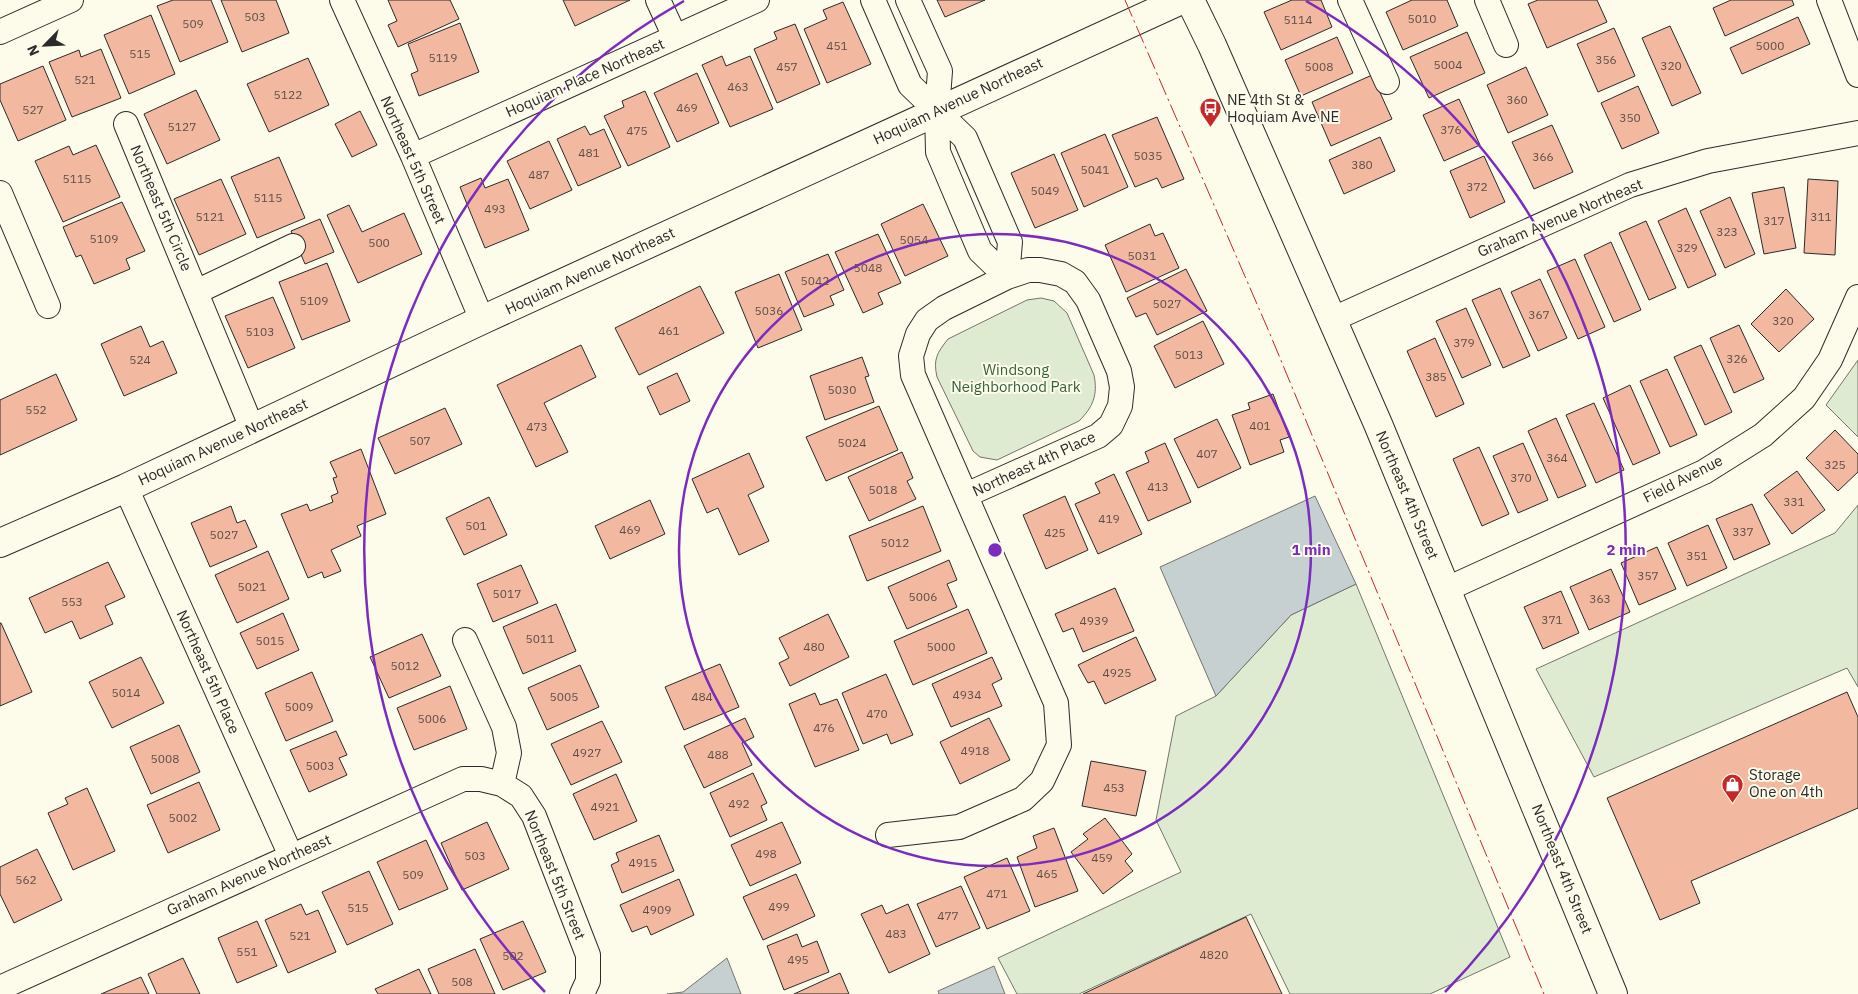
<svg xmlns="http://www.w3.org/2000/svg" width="1858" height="994" font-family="'IBM Plex Sans',sans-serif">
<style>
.green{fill:#deebd1;stroke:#74746e}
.water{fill:#c7d0d0;stroke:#74746e}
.building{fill:#f2b8a0;stroke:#2b2b2b}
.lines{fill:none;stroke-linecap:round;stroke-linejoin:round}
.street-casing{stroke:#2b2b2b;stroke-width:26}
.secondary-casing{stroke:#2b2b2b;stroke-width:30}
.street{stroke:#fdfbea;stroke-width:24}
.secondary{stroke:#fdfbea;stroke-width:28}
.power{stroke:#c62828;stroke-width:1;stroke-dasharray:18 4 2.5 4;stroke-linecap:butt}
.ring{fill:none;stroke:#7b2cbf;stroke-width:2.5}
.labels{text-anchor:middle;stroke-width:4;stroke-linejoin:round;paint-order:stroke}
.number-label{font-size:12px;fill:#5d4e48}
.street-label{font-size:15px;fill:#2b2b2b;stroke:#fdfbea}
.poi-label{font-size:15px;fill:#2b2b2b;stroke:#fdfbea;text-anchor:start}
.park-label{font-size:15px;fill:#34623c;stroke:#fdfbea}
.centre{fill:#7b2cbf;stroke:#fdfbea;stroke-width:2.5}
.ring-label{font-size:15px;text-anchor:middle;font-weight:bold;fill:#7b2cbf;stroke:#fdfbea;stroke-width:4;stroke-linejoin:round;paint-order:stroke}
</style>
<rect width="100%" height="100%" fill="#fdfbea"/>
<path class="green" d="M1041,298l13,3 13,12 27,62c4,20 -1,32 -15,46l-82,39 -17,-3 -7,-6 -36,-74c-4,-18 0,-24 11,-38l79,-39z
M1858,360v77l-32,-32z
M1858,505v182l-11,-19 -253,109 -58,-108 299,-136z
M1356,584l154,373 -80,37h-140l-39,-80 -172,80h-62l-19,-36 183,-86 -25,-52 20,-104 40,-20 75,-81z"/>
<path class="water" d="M1315,496l41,88 -65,31 -75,81 -56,-129z
M727,958l14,36h-74l16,-2z
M994,966l11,28h-66l-1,-3z"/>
<path class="building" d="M173,0h38l17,42 -48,20 -23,-56z
M221,0h55l13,33 -47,19z
M388,0h62l9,19 -61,28 -10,-22 9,-4z
M563,0h67l-55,26z
M937,0h48l-40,17z
M1292,0h29l11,27 -51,23 -17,-38z
M1412,0h35l11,26 -55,24 -17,-38z
M1538,0h59l10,22 -60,26 -19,-44z
M1731,0h61l2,5 -69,31 -12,-28z
M843,2l28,62 -44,19 -23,-54 23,-10 -4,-9z
M151,15l24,59 -46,20 -25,-59z
M1798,17l12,27 -68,30 -12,-26z
M460,23l19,49 -60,24 -8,-22 7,-3 -10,-27z
M795,24l25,60 -43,19 -23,-54 23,-10 -3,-7z
M1670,26l31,67 -29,13 -30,-68z
M1614,28l21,48 -37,16 -21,-48z
M1467,32l18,41 -56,25 -19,-41z
M1337,37l16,36 -52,23 -16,-36z
M101,49l20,49 -49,19 -23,-55 30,-12 2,7z
M722,56l4,10 24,-10 23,53 -43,18 -28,-62z
M308,58l21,47 -60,27 -22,-48z
M43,66l23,54 -48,21 -18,-41v-16z
M1526,67l22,48 -40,18 -21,-48z
M697,73l22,50 -42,19 -23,-49z
M1372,75l20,44 -61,27 -19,-44z
M1638,86l21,47 -37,16 -21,-46z
M196,90l24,50 -53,24 -23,-50z
M645,91l25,56 -42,19 -24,-50 20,-9 -2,-6z
M1459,99l21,46 -36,16 -21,-46z
M360,111l17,34 -25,12 -17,-33z
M1157,117l27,62 -22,9 -5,-10 -22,9 -23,-52z
M1552,125l21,47 -39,17 -22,-47z
M585,126l5,9 14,-6 17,38 -43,19 -21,-47z
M1105,134l23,53 -44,20 -23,-54z
M1380,137l15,34 -51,23 -15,-34z
M549,141l23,49 -42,19 -23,-48z
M96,145l24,52 -57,25 -28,-61 34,-15 4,9z
M1054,154l24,56 -43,18 -24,-55z
M1484,156l21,46 -35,16 -20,-47z
M279,157l26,61 -48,20 -26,-61z
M481,178l4,10 23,-9 21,51 -44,18 -25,-61z
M221,179l25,55 -47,21 -25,-56z
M1808,179l30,2 -3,74 -31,-2z
M1784,187l12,61 -32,6 -12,-61z
M1730,197l25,57 -30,14 -25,-57z
M122,202l23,49 -19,8 4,10 -36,15 -13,-29 -5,2 -13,-30z
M923,204l25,52 -43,20 -24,-52z
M349,205l13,27 42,-19 18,41 -64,29 -31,-68z
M1686,208l30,67 -28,13 -30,-67z
M320,219l14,33 -29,12 -14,-33z
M1646,221l30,67 -27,12 -30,-67z
M1150,224l5,12 8,-3 16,35 -53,24 -21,-47z
M878,234l23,49 -23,10 5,11 -20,9 -28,-61z
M1611,242l30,68 -27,12 -30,-67z
M828,254l16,36 -14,6 4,9 -30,12 -19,-45z
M1575,259l30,68 -27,12 -31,-68z
M327,263l23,58 -48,19 -23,-58z
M1186,269l21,42 -50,24 -11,-22 -10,4 -9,-19z
M779,274l23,56 -44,18 -23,-56z
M1540,279l27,59 -29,13 -27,-59z
M700,286l24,47 -85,42 -24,-47z
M1500,288l30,68 -27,12 -31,-68z
M1786,289l28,30 -35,33 -28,-28z
M273,297l22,51 -47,20 -23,-52z
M1466,308l25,57 -29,13 -26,-57z
M1203,321l21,43 -49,24 -21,-42z
M1739,325l25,54 -30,14 -24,-55z
M141,326l9,21 13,-6 14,32 -53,23 -23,-52z
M1435,338l29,66 -28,13 -29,-66z
M581,345l15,32 -52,26 24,49 -32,15 -39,-82z
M1701,345l31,67 -27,13 -31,-68z
M862,357l7,19 -4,1 9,25 -49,18 -15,-44z
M1667,369l30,66 -27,12 -30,-66z
M677,373l13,28 -30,14 -13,-28z
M56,374l21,46 -77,35v-55z
M1630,385l30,68 -27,12 -30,-67z
M1273,394l16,43 -9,3 4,12 -34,13 -18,-50 18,-6 -2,-6z
M1594,403l30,67 -28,13 -30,-68z
M879,406l19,44 -72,31 -20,-44z
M445,408l17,36 -67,30 -17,-36z
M1556,418l30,68 -28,12 -30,-67z
M1217,419l24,49 -43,20 -24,-49z
M1835,430l23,24v18l-20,19 -32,-33z
M1165,443l26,59 -43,19 -22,-49 23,-10 -4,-10z
M1523,443l25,57 -30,13 -25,-57z
M1479,447l30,67 -27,12 -29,-67z
M361,449l25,65 -29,12 4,10 -30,14 10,21 -17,7 -2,-6 -14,6 -27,-64 26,-10 3,7 23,-9 -2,-6 7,-3 -5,-15 4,-1 -7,-15z
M902,452l11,26 -6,3 9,18 -47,22 -21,-44z
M749,453l15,34 -16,8 21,46 -30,14 -21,-47 -11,5 -15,-34z
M1797,471l28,39 -33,24 -28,-39z
M1114,474l28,60 -44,20 -23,-50 25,-11 -5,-10z
M1065,496l23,54 -42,19 -23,-54z
M489,497l18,38 -43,20 -18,-37z
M650,500l15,34 -55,25 -15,-33z
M1752,504l18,40 -36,16 -18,-41z
M231,506l6,17 8,-3 12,27 -47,20 -19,-44z
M923,506l18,45 -74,30 -18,-45z
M1708,525l19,43 -40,18 -19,-43z
M1657,547l19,42 -37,16 -18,-42z
M268,551l21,48 -52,24 -22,-48z
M949,560l8,20 -10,4 10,23 -50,22 -19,-42z
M108,562l17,35 -20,9 8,18 -33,15 -8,-18 -27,12 -16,-35z
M521,565l17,38 -45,19 -16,-38z
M1611,569l19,43 -41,18 -19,-43z
M1115,588l19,43 -51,21 -10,-24 -10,4 -8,-18z
M1561,591l18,42 -36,16 -19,-42z
M556,604l20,47 -53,23 -20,-47z
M968,609l19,44 -74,32 -19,-44z
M283,613l16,37 -42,19 -17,-36z
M828,614l21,43 -59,29 -11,-23 10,-5 -10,-20z
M0,623h1l31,69 -32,14z
M422,634l19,42 -52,22 -19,-41z
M1136,637l20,43 -51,24 -11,-23 -6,2 -10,-18z
M141,657l23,46 -52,25 -23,-46z
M992,657l10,22 -10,5 10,22 -51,21 -19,-43z
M720,664l19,43 -55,23 -19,-43z
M580,665l19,42 -52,23 -19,-42z
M312,672l21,49 -47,20 -21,-48z
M886,674l27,61 -22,9 -4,-10 -24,10 -21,-51z
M450,686l17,43 -53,21 -17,-42z
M1847,692l11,25v91l-167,73 9,22 -40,17 -53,-122z
M815,693l5,12 17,-6 22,51 -44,17 -26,-63z
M745,718l9,19 -12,6 10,22 -48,23 -20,-42z
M989,718l21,42 -50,24 -20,-42z
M602,721l20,41 -51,23 -20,-41z
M179,725l21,47 -49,22 -21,-47z
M336,731l11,24 -8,3 8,17 -38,17 -19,-42z
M1091,761l55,10 -10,45 -54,-10z
M753,773l14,30 -6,3 6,14 -37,17 -20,-44z
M616,774l21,47 -43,19 -21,-46z
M199,782l21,48 -52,23 -21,-48z
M87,788l28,63 -42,19 -25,-57 20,-9 -3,-6z
M1105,818l27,36 -7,7 8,10 -30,23 -32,-42 17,-13 -5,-5z
M487,822l22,47 -47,21 -21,-47z
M782,822l19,41 -51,23 -19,-41z
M1054,828l24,63 -43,16 -18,-50 20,-9 -4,-12z
M659,835l15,36 -52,22 -11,-28 8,-4 -3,-8z
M426,840l22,49 -49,21 -22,-48z
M37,849l25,51 -48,23 -14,-29v-27z
M1007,858l23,53 -43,18 -23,-52z
M369,871l24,53 -46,21 -25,-53z
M796,874l19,42 -52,24 -20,-43z
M679,879l15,36 -43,20 -4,-9 -15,6 -12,-27z
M961,886l19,42 -44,19 -19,-43z
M301,904l5,11 12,-5 18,42 -48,21 -23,-53z
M908,904l22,50 -41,19 -28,-59 21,-9 4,9z
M1246,917l36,77h-199z
M257,921l20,45 -40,17 -19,-45z
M523,921l23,51 -43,18 -23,-51z
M797,934l5,13 15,-6 12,31 -45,18 -17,-44z
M475,949l20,45h-56l-11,-25z
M183,958l17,36h-43l-9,-20z
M419,969l12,25h-53l-3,-5z
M840,973l9,21h-55z
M141,977l8,17h-48z"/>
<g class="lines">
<defs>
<path id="street" d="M342,0l71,156 69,164
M658,0l17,37
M873,0l37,85 55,53 45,104 -3,35
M908,0l32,71 -3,40 1,41 42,99 27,26
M1350,0l37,82
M1487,0l19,45
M1829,0l29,75
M0,32l71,-32
M126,124l126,304
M413,156l344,-156
M0,193l48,113
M196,292l97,-46
M1331,320l299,-135 78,-24 150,-28
M126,488l165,368
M1447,589l257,-117 59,-37 41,-37 26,-38 28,-63
M465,640l39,87 5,26 -7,31 19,12 13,20 54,139v26l-6,13
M888,835l71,-8 64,-28 19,-18 17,-36 -3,-42 -143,-328 -2,-19 7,-22 9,-14 17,-12 63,-31 21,-7h12l21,4 14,8 13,18 31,71 3,16 -2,19 -9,19 -13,11 -132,59
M0,988l463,-209h18l21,5"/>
<path id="secondary" d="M1190,0l22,45 166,379 235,570
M0,543l126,-55 356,-168 699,-320"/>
</defs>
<use href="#street" class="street-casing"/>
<use href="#secondary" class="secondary-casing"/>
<use href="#street" class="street"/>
<use href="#secondary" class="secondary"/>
<path class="power" d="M1125,0l145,334 274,660"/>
</g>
<g class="ring">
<circle cx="995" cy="550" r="316"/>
<path d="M545 992A631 631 0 0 1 684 1M1306 1A631 631 0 0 1 1445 992"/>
</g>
<defs>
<symbol id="bus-pin" viewBox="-11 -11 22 30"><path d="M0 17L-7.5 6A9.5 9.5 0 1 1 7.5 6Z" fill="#c62828" stroke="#fdfbea"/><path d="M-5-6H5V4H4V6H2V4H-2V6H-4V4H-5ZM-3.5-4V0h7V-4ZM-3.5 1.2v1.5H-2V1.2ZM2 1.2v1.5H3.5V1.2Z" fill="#fff"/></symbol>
<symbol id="shop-pin" viewBox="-11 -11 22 30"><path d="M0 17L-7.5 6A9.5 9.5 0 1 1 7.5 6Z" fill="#c62828" stroke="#fdfbea"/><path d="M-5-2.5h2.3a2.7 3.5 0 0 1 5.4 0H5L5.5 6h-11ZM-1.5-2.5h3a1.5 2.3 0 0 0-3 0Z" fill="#fff"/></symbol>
</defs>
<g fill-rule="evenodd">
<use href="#bus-pin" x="1198" y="96" width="25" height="34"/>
<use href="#shop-pin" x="1720" y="772" width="25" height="34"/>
</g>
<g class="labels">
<g class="number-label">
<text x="255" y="21">503</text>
<text x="1422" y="23">5010</text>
<text x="1298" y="24">5114</text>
<text x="193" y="28">509</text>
<text x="837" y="50">451</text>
<text x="1770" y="50">5000</text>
<text x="140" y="58">515</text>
<text x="443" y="62">5119</text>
<text x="1606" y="64">356</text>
<text x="1448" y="69">5004</text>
<text x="1671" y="70">320</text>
<text x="787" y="71">457</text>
<text x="1319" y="71">5008</text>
<text x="85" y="84">521</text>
<text x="738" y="91">463</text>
<text x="288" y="99">5122</text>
<text x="1517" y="104">360</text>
<text x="687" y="112">469</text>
<text x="33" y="114">527</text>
<text x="1630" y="122">350</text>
<text x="182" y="131">5127</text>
<text x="1451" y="134">376</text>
<text x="637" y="135">475</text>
<text x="589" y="157">481</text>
<text x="1148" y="160">5035</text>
<text x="1543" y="161">366</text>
<text x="1362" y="169">380</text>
<text x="1095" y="174">5041</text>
<text x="539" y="179">487</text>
<text x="77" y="183">5115</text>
<text x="1477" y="191">372</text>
<text x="1045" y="195">5049</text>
<text x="268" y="202">5115</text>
<text x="495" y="213">493</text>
<text x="210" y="221">5121</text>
<text x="1821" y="221">311</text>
<text x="1774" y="225">317</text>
<text x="1727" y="236">323</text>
<text x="104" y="243">5109</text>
<text x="914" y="244">5054</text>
<text x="379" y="247">500</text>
<text x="1687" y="252">329</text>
<text x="1142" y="260">5031</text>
<text x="868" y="272">5048</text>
<text x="815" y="285">5042</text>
<text x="314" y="305">5109</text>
<text x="1167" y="308">5027</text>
<text x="769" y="315">5036</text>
<text x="1539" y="319">367</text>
<text x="1783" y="325">320</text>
<text x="669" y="335">461</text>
<text x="260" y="336">5103</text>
<text x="1464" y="347">379</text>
<text x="1189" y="359">5013</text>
<text x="1737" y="363">326</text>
<text x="140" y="364">524</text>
<text x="1436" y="381">385</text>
<text x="842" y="394">5030</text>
<text x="36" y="414">552</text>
<text x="1260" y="430">401</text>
<text x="537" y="431">473</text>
<text x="420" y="445">507</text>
<text x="852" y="447">5024</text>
<text x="1207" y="458">407</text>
<text x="1557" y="462">364</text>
<text x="1835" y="469">325</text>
<text x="1521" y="482">370</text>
<text x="1158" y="491">413</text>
<text x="883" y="494">5018</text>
<text x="1794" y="506">331</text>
<text x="1109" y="523">419</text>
<text x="476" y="530">501</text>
<text x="630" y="534">469</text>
<text x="1743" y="536">337</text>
<text x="1055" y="537">425</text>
<text x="224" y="539">5027</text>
<text x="895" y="547">5012</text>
<text x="1697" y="560">351</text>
<text x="1648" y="580">357</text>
<text x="252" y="591">5021</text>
<text x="507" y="598">5017</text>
<text x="923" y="601">5006</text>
<text x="1600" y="603">363</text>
<text x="72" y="606">553</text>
<text x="1552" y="624">371</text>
<text x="1094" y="625">4939</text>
<text x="540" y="643">5011</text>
<text x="270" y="645">5015</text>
<text x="814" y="651">480</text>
<text x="941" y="651">5000</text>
<text x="405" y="670">5012</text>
<text x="1117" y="677">4925</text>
<text x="126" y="697">5014</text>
<text x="967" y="699">4934</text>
<text x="564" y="701">5005</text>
<text x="702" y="701">484</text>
<text x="299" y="711">5009</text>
<text x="877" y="718">470</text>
<text x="432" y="723">5006</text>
<text x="824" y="732">476</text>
<text x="975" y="755">4918</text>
<text x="587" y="757">4927</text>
<text x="718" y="759">488</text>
<text x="165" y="763">5008</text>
<text x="320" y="770">5003</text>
<text x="1114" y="792">453</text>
<text x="739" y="808">492</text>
<text x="605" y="811">4921</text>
<text x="183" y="822">5002</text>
<text x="766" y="858">498</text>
<text x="475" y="860">503</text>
<text x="1102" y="862">459</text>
<text x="643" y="867">4915</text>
<text x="1047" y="878">465</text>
<text x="413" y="879">509</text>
<text x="26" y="884">562</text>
<text x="997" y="898">471</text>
<text x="779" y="911">499</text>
<text x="358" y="912">515</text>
<text x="657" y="914">4909</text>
<text x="948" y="920">477</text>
<text x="896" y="938">483</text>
<text x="300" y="940">521</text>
<text x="247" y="956">551</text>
<text x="1214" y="959">4820</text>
<text x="513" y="960">502</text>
<text x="798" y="964">495</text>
<text x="462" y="986">508</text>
</g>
<g class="street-label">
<text transform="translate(585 78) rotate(-24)" y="5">Hoquiam Place Northeast</text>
<text transform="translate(958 101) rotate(-25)" y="5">Hoquiam Avenue Northeast</text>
<text transform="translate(413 160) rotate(66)" y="5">Northeast 5th Street</text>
<text transform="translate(161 208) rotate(67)" y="5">Northeast 5th Circle</text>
<text transform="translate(1560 218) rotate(-23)" y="5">Graham Avenue Northeast</text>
<text transform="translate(590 271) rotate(-25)" y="5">Hoquiam Avenue Northeast</text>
<text transform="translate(223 442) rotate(-25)" y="5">Hoquiam Avenue Northeast</text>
<text transform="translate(1034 464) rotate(-25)" y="5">Northeast 4th Place</text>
<text transform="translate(1683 479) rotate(-27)" y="5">Field Avenue</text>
<text transform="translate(1407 495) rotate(67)" y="5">Northeast 4th Street</text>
<text transform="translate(208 672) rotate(66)" y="5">Northeast 5th Place</text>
<text transform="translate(1562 869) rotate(68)" y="5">Northeast 4th Street</text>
<text transform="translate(249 875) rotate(-24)" y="5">Graham Avenue Northeast</text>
<text transform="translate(555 875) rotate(68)" y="5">Northeast 5th Street</text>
</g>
<g class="poi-label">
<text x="1227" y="105">NE 4th St &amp;<tspan x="1227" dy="17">Hoquiam Ave NE</tspan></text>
<text x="1749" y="780">Storage<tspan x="1749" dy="17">One on 4th</tspan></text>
</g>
<g class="park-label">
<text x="1016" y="375">Windsong<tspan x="1016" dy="17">Neighborhood Park</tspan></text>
</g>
</g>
<circle cx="995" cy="550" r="8" class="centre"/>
<g class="ring-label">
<text x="1311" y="555">1 min</text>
<text x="1626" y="555">2 min</text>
</g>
<g transform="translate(45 45) rotate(246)" stroke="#fdfbea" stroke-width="4" paint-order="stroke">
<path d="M0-4L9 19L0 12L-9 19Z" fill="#2b2b2b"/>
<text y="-8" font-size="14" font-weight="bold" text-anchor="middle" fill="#2b2b2b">N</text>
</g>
</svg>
